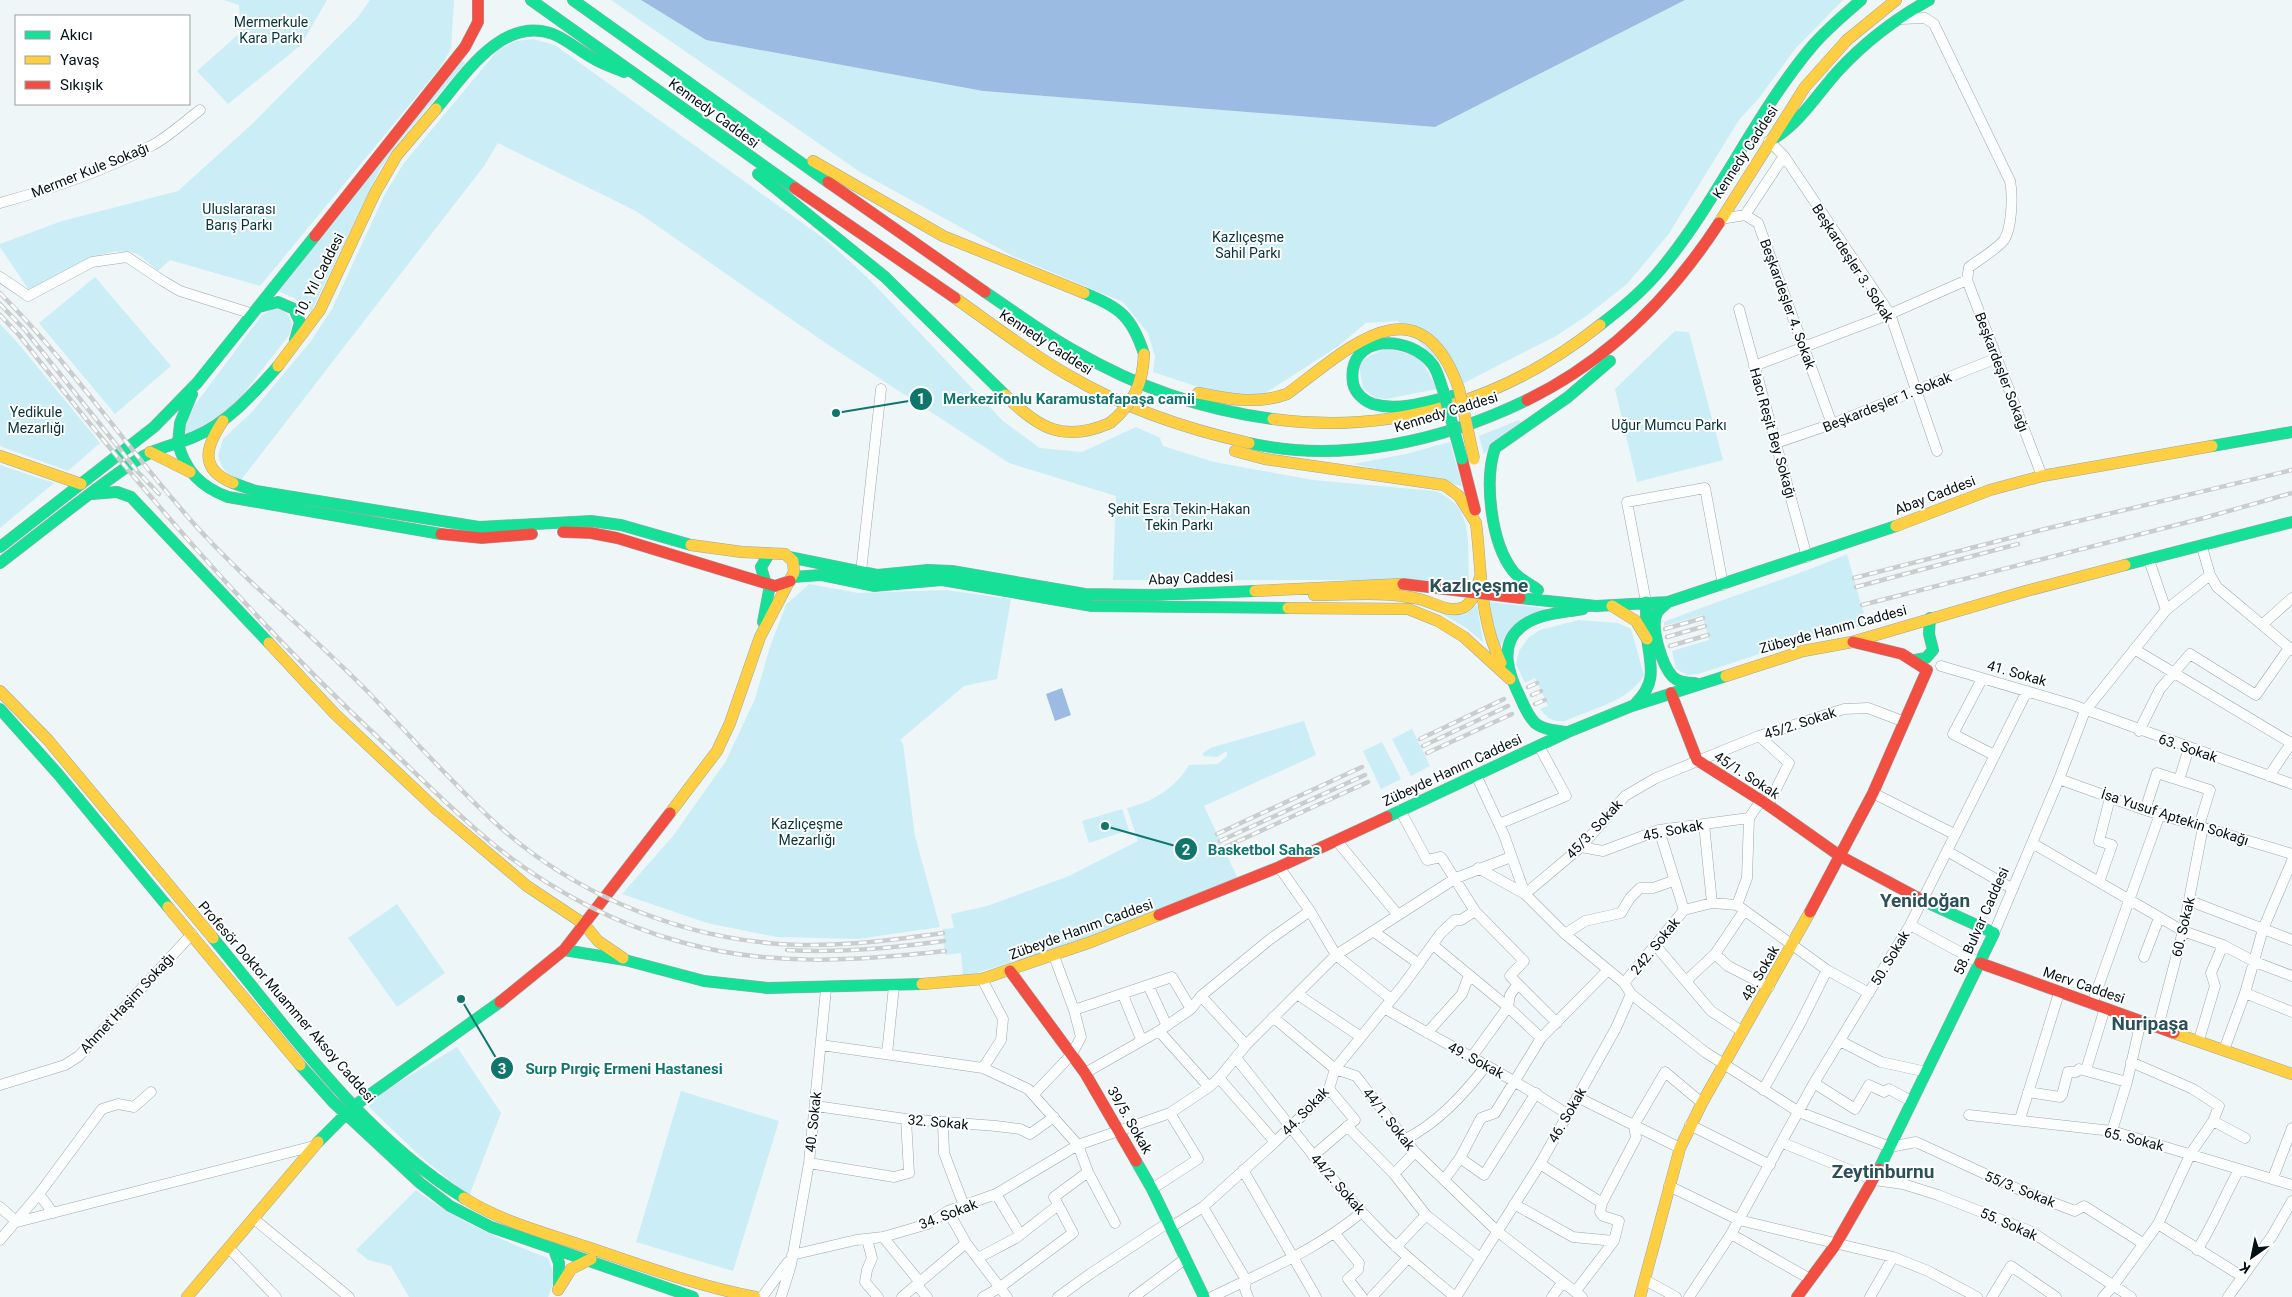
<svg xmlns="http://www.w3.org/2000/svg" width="2292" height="1297" font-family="Roboto,sans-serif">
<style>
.green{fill:#cbedf5}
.water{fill:#9cbbe2}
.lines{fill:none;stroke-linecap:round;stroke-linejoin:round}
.street-casing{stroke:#9da8aa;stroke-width:11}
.fast-casing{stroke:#9da8aa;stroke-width:12}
.slow-casing{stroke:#9da8aa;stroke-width:12}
.jam-casing{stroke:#9da8aa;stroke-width:12}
.street{stroke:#fcfefe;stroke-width:10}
.fast{stroke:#16e098;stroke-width:11}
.slow{stroke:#ffcf43;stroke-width:11}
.jam{stroke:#f24e42;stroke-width:11}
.rail-casing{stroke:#cacdce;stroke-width:4.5}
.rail{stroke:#fff;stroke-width:2.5;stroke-dasharray:8;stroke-linecap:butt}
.fast-bridge-casing{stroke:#9da8aa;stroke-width:12;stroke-linecap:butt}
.slow-bridge-casing{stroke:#9da8aa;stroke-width:12;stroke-linecap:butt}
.jam-bridge-casing{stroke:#9da8aa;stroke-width:12;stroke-linecap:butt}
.fast-bridge{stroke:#16e098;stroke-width:11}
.slow-bridge{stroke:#ffcf43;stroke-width:11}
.jam-bridge{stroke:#f24e42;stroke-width:11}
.labels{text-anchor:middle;stroke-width:4;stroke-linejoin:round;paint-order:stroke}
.park-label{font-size:14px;fill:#04333b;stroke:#fff}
.street-label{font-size:14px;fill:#031114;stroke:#fff}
.district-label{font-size:19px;font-weight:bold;fill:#2a5058;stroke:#fff}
.leader{fill:none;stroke:#0f766e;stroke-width:2}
.callout-dot{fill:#0f766e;stroke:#fff;stroke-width:2}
.mark-label{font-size:15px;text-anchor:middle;font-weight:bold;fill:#fff}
.callout-label{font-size:15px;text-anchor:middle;font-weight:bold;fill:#0f766e;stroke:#fff;stroke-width:4;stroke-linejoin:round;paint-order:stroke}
</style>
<rect width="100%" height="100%" fill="#eef6f8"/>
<path class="green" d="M224,0h103l-26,45 -73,59 -31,-33 44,-39 -2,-27z
M370,0h84l-3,49 -12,20 -179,217 -90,-26 -12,11c-6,-5 -14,-13 -21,-17 -30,-13 -81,23 -108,36l-29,-43v-3l62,-23 116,-30 73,-66 107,-108z
M611,0h30l65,40 277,51 452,36 250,-127h158l-48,49 -36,49 -20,22 -71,115 -41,49 -38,30 -33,22 -94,48 -64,-63 -32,2 -29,24 -75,48h-39l-70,-23 2,-16 -7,-23 -25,-31 -110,-46 -153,-84z
M533,39l22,6 271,195 43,39 134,142 37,27 42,4 54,-25 24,11 3,8 51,16 99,18 122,11c40,15 32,53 34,89h-356l3,-84 -107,-33 -182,-119 -191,-133 -138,-68 -14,23 -243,314c-13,-5 -19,-10 -23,-24l5,-17 29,-27 59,-71 21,-32 53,-115 19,-31 94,-113 18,-9z
M460,59l5,4 -67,80 -18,26 -69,143 -17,-14 -16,-7z
M95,277l76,89 -56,48 -76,-91z
M275,308c15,4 20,12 14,27l-51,66 -13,11 -36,22 -7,-6 15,-26 65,-87z
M0,324l16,17 84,102 -32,28 -68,-25z
M1675,331l14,1 34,128 -86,22 -22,-93z
M1387,348l33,9 17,32 -51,10 -10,-1 -13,-9 -4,-23 5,-7z
M1519,420l2,2 -37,32 -5,-18z
M1450,442l12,44 -109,-22 53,-10z
M0,465l54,18 -54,45z
M1847,554l20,71 -83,21 -86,28 -11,1 -11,-6 -4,-18 37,-11 -7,-25 -38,11v-4c60,-24 123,-42 183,-68z
M809,584l49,9 88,-3 65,9 -14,80 -33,7 -64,54 3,4 12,92 25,91 -82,12 -81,-2 -70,-14 -85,-29 51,-58 53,-75 29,-62 15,-52 16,-42z
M1490,602l60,7c-26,7 -41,13 -50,39l-7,-20z
M1477,605l6,37 -18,-15 -35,-20c18,7 32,12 47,-2z
M1579,620l39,3 13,6 13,46c-14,26 -53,34 -79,46 -12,1 -17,-2 -25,-12l8,-3 -13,-28 -10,5 -9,-19 3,-13 10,-14 11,-7z
M1304,721l12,34 -112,51 34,73 -151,61 -124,37 -2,-24 -16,2 -2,-26 11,-1 -3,-14 36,-8 82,-30 69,-35 -11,-33c24,-5 50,-21 62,-43l29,-1 9,-8v-5l-10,6 -13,-1 -2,-2 8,-6z
M1412,729l18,37 -19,10 -19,-37z
M1382,742l19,37 -20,10 -18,-38z
M1122,809l7,21 -40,13 -7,-22z
M397,904l48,69 -48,34 -49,-69z
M457,1047l44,66 -32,83 -48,-39 -52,-50 2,-8z
M681,1091l98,30 -46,150 -97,-29z
M416,1190c41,31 85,50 132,68l7,20 -7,19h-139l-18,-31 -23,-6 -12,-10z"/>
<path class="water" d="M641,0h1044l-250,127 -452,-36 -277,-51z
M1062,688l9,27 -16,6 -9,-27z"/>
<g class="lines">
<defs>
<path id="street" d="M1901,19l24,-1 9,6 76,157c3,14 2,47 -6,59 -8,10 -24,19 -35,27l-2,13 75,196
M1769,141l15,15 106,158 47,137
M0,203c51,-14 104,-32 151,-57 17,-9 33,-24 49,-36
M1745,215l39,-59
M1721,219l24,-4 13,8 74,201
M0,277l28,19 64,-34 35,-5 36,24 17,10 73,23
M1739,309l68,248
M1754,366l136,-52 77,-34
M1776,443l56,-19 165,-66
M2202,547l8,28 7,12 75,63
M2149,560l17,50
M861,572l20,-183
M1646,602l-19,-100 78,-14 18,97
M2263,624l29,-26
M2134,649l157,94
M1941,666l129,38 222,80
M1982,679l-29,55 41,21
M2139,731l21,-42 30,-35 66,41 33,-47
M1759,736l30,27 -21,42
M1476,775l28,60 21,59
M2269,776l23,-34
M2059,779l86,31 147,44
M2179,780l10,-32
M1873,793l81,41
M1400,810l27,50 14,-3 34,54 49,50 -14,15 47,47
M2145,810l12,-37 53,17 -11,36
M1499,824l67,-28 -27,-50
M1704,824l8,79
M1659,830l25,80
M1336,840l62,75
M2032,843l151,88 40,14 32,17 37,14
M1581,847l22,4 56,-21 90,-12 11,-16
M1947,851l66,38
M1279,867l31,44 26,44 55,44
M1478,868l47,26 40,40 59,49 7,11 74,58 94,60 91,35 26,-5 106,49 53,20 9,-5 60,38
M2099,882l13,-37 -13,-4 11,-43
M1525,894l56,-47 44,-51 31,-18 103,-42 85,-27 24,-1 37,14
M2190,901l102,39
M1737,905l10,-27 2,-60
M1910,925l70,38
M1373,931l46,33
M1994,933l65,-154 26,-68 81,-101 44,-35
M1565,934l20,-13 36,-8 9,-15 10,-10h13l20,-7
M1433,945l75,62 33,31
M1656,946l55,65 32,21
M1715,954l13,12 41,21
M2144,957l15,-39
M982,979l21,40 -2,21 -18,28
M1687,980l28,-26 29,-43
M1624,983l60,-73 28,-7 25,2 90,65 42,23
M1148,985l19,41
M2245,993l47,19
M1297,994l64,43
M1123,995l18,44
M1201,996l45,49
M2092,1004l68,-190
M1384,1008c61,36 125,67 183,106
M1074,1010l98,-33 19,32
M1273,1017l62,52 21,7 59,76 83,80 84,65
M2158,1027l25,-96 20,-104
M1159,1031l50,56
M1427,1033l35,-39 7,-19
M2199,1040l16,-54 -4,-13 12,-28
M1840,1041l41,21 46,10
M821,1045l162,23 45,21 50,56 10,27 27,51
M2224,1050l21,-57 18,-64 29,-68
M887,1054l7,-68
M1236,1058c48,59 93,122 147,176 23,23 48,43 72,63
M1471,1058l37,-51 2,-12 7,-10
M2086,1070l19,-62
M1085,1073l74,-42 32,-22 10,-13 68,-56 41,-29
M1219,1078l56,64
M1814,1083l41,26 14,-24 15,7 5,-3 22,12
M0,1085l65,-20 14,-9 113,-122
M1763,1090l37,-66 27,-54
M2028,1092l32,5 2,-2 6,-23h8l3,-3 48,13
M1034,1094l38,-40 9,-17 -7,-27 -20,-54
M1577,1097l103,51
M816,1106l90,13 90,7 24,3 10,5 24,-17
M1969,1115l143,16 180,54
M2020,1119l39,-126
M2213,1121l32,17
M943,1123l1,30 20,53
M1690,1125l80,40
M1347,1126l47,48 32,41 54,43
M2112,1131l15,-49 14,-61
M1404,1140c34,-17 59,-45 82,-74
M1783,1143l91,37 29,4 35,11 92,36 101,66
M1313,1156l42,-36 -26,-31
M1460,1158l24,17 52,-82
M809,1163l85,14 15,-4 -3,-54
M1540,1164l62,39
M1243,1170l73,127
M1394,1174l21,-22
M2273,1178l19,-50
M1444,1180l16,-22 21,-40 14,-5 46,-75 67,-68
M1669,1186l70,34 154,37 35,14 49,26
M1152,1189l46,-30 -28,-46
M996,1194l24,40
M1514,1204l59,33 41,4
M0,1207l17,15 297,-76
M1203,1207l43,73 -1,9 3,8
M948,1211l18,32 41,54
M53,1213l-14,-19 63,-85 16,-5 16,3 17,-15
M254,1219l95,78
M2158,1224l85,53
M1171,1227l32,-20 72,-65 54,-53 6,-20 69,-85 37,-51 14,-13h6l14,-9
M1335,1234l24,29 -1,7 -10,9 14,18
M1731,1234l79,45
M883,1237l36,44
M867,1239l5,19 -5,12 -2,12 13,15
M0,1240l39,-46
M1396,1247l30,-32
M229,1248l47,49
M2197,1250c17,-26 27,-54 42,-80
M792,1255l64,-15 27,-3 45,-13 20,-13 48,-17 82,-49 92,-32 39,-26 10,-9 27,-33 90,-90 120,-77 55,-21
M978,1258l38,-20 41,-32
M1645,1280l31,17
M917,1285l10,12
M1575,1292l39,-51 5,-20 -16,-5 -3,-4 2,-9 34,-65 -2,-13 31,-53 37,31
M762,1297l26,-35
M781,1297l10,-32 18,-102 17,-174
M902,1297l64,-54
M983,1297l16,-9 74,-55 -19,-36 34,-25
M1058,1297l32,-23 79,-52
M1134,1297l51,-38
M1212,1297c54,-27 103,-46 150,-85
M1372,1297l36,-39
M1456,1297l84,-133 76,-136 15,-34
M1552,1297l10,-14
M1689,1297l42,-63 83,-151 96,-158 117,-234
M1870,1297l23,-40
M1992,1297l19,-31 45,31
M2103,1297l10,-11 45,-62 33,-71 22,-32 6,-15 -26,-17 -62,-27
M2228,1297l44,-61 20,-35"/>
<path id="fast" d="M531,0l264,188
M573,0l255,182
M436,109c28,-33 66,-94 117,-75 15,6 29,19 43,26 9,5 19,8 28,12
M1773,139c28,-17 44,-45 66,-69 26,-28 56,-51 90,-70
M758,174l127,103 120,118
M985,292c30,20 59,42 90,59 60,35 129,59 198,68
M1084,293c36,14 48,24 60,61
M259,307l19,-5 16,7 6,13 -5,18
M1600,325c22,-17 43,-34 61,-56 58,-70 94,-156 153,-225 14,-16 31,-30 47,-44
M1443,390c-3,-8 -5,-18 -10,-25 -24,-32 -87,-31 -80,18 2,10 11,18 20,21 28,8 60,-4 87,-10
M178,443c7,28 23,44 50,54l213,37
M178,443l2,-20 12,-29
M1249,443c93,21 194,-2 278,-43
M2212,446l80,-14
M233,483l23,8 223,36 112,-6 30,4 70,20
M92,494l25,-2 14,5 138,146
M0,547l154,-120 43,-44 118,-147
M789,557l88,18 51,-5 24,1 133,23 70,1 100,-4
M0,563c45,-34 88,-70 134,-101 22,-15 38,-16 60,-25 34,-14 60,-44 84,-71
M2125,565l167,-43
M793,577l28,-2 53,11 68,-6 150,26 196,2
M765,581l-4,-14 8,-13
M1538,590c-8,-6 -19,-11 -25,-19 -22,-28 -29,-90 -18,-123l73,-51 42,-36
M1520,598l76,8 72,-4 228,-76
M1668,602c-3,3 -9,7 -11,11 -7,14 5,53 16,64 5,5 14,6 22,6
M763,622l7,-37
M1915,660l11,-2 7,-8 -4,-16 1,-16
M1636,703c22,-22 14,-38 11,-66 -1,-11 -1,-23 -1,-35
M0,709l58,65 110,133
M1568,732c-11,-1 -24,-2 -33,-9 -7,-7 -11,-17 -15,-26 -11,-22 -22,-52 1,-70 17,-14 42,-14 62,-18
M1387,817l181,-85 64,-26 94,-30
M213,938c76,92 148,196 251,260
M564,950l61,10 79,21 64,7 154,-4
M300,1065l33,37 87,81 30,23 41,21 202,70
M318,1142l36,-36 146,-104
M1136,1161l16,28 52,108
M1879,1169l115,-236 -68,-31
M554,1250l5,13v23"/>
<path id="slow" d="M813,161l130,75 141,57
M1719,223l86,-136 42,-47 49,-40
M955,298c37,26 74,55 113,77 56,33 118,54 181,68
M278,366l42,-56 55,-117 22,-38 39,-46
M1198,393c31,6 58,12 89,1 60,-44 132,-118 172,-5
M1005,395c34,34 59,48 105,28
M1273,419c120,16 232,-18 327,-94
M223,421c-17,25 -25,48 10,62
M1235,451l30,8 179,26 15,11 17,27
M150,452l40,20
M0,456l81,28
M1476,523c6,48 3,95 25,140
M1896,526l94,-36 52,-14 170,-30
M1255,591l148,-7
M1314,595c35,0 71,-4 105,4 14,3 30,15 45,8 10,-5 13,-20 16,-30
M1612,606l24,15 11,18
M1288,608l120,1 30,12 26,16 46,42
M269,643l66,71
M1726,676l77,-25 49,-9 174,-51 99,-26
M0,691l48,49 165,198
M335,714l101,95 91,77 57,38 14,17 25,17
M670,813l47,-62 13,-28 30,-86 34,-65 -1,-11 -8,-7 -43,-2 -51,-7
M168,907l132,158
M922,984l60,-5 109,-37 68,-27
M2174,1033l118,41
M464,1198c38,24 81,35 123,49 56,19 110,39 168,50
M558,1290l13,-21 20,-10
M187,1297l131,-155
M1640,1297l40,-149 22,-45 108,-191"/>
<path id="jam" d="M828,182l157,110
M795,188l160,110
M315,236l150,-189 13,-25v-22
M1527,400c82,-40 143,-102 192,-177
M1462,459l13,51
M563,532l28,1 26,5 158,48 15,-5
M441,534l41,4 50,-4
M1671,693l26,67 71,45 72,51 86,46
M1810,912l63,-119 54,-123 -25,-16 -49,-12
M1159,915l120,-48 108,-50
M1980,963l194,70
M1010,971l75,102 51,88
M500,1002l64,-52 106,-137
M1797,1297l39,-53 43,-75"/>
</defs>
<use href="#street" class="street-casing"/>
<use href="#fast" class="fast-casing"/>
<use href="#slow" class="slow-casing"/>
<use href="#jam" class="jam-casing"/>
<use href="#street" class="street"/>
<use href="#fast" class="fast"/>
<use href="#slow" class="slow"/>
<use href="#jam" class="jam"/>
<defs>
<path id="rail" d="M0,293c71,71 128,157 195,232 54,60 118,110 174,168 40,42 80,86 122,126 75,70 175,114 277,124 58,6 118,-2 175,-10
M0,304l25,26 113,142 21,22
M0,315l19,20c113,144 232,284 366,409 37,35 73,72 113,104 53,42 117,76 183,94 88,25 174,19 264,9
M1854,578l191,-49 247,-59
M1856,587l162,-43
M1862,605l342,-87 88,-25
M1665,629l38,-11
M1667,637l38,-11
M1670,646l38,-11
M1528,687l9,-4
M1532,695l9,-4
M1535,704l10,-4
M1420,739l84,-40
M1423,746l85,-40
M1427,753l85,-39
M1217,834l145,-67
M1220,841l145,-66
M1223,848l145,-66
M787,950c53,3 104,-2 157,-9"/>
</defs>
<use href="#rail" class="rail-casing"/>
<use href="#rail" class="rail"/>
<defs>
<path id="fast-bridge" d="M1443,390l19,69"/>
<path id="slow-bridge" d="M1459,389l15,70
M1110,423c23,-19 33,-39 34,-69"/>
<path id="jam-bridge" d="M1403,584l117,14"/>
</defs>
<use href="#fast-bridge" class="fast-bridge-casing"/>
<use href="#slow-bridge" class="slow-bridge-casing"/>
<use href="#jam-bridge" class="jam-bridge-casing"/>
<use href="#fast-bridge" class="fast-bridge"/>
<use href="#slow-bridge" class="slow-bridge"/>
<use href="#jam-bridge" class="jam-bridge"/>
</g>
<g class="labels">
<g class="park-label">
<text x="271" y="27">Mermerkule<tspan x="271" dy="16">Kara Parkı</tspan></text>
<text x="239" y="214">Uluslararası<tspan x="239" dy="16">Barış Parkı</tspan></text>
<text x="1248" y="242">Kazlıçeşme<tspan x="1248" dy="16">Sahil Parkı</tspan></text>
<text x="36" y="417">Yedikule<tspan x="36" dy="16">Mezarlığı</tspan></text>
<text x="1669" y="430">Uğur Mumcu Parkı</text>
<text x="1179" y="514">Şehit Esra Tekin-Hakan<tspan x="1179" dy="16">Tekin Parkı</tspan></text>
<text x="807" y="829">Kazlıçeşme<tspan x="807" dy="16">Mezarlığı</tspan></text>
</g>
<g class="street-label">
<text transform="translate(714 113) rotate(36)" y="5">Kennedy Caddesi</text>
<text transform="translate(1745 152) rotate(-57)" y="5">Kennedy Caddesi</text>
<text transform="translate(90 170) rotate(-22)" y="5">Mermer Kule Sokağı</text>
<text transform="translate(1853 263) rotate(57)" y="5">Beşkardeşler 3. Sokak</text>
<text transform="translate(319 275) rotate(-63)" y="5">10. Yıl Caddesi</text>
<text transform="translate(1788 304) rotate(70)" y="5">Beşkardeşler 4. Sokak</text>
<text transform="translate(1046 342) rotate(33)" y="5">Kennedy Caddesi</text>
<text transform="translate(2002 372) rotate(69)" y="5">Beşkardeşler Sokağı</text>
<text transform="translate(1887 402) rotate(-22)" y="5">Beşkardeşler 1. Sokak</text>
<text transform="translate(1446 412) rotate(-17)" y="5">Kennedy Caddesi</text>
<text transform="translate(1773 433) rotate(74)" y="5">Hacı Reşit Bey Sokağı</text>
<text transform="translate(1935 495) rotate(-21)" y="5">Abay Caddesi</text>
<text transform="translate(1191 578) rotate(-2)" y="5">Abay Caddesi</text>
<text transform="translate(1833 629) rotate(-15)" y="5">Zübeyde Hanım Caddesi</text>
<text transform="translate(2017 673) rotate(16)" y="5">41. Sokak</text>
<text transform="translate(1800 723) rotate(-18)" y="5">45/2. Sokak</text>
<text transform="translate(2188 748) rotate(19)" y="5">63. Sokak</text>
<text transform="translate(1452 770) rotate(-25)" y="5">Zübeyde Hanım Caddesi</text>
<text transform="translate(1747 775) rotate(33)" y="5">45/1. Sokak</text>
<text transform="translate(2175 817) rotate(18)" y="5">İsa Yusuf Aptekin Sokağı</text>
<text transform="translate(1594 829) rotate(-47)" y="5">45/3. Sokak</text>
<text transform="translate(1673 830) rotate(-11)" y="5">45. Sokak</text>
<text transform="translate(1981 921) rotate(-66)" y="5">58. Bulvar Caddesi</text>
<text transform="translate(2183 927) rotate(-77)" y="5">60. Sokak</text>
<text transform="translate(1081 929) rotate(-20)" y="5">Zübeyde Hanım Caddesi</text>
<text transform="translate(1655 946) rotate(-51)" y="5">242. Sokak</text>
<text transform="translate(1890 958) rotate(-59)" y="5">50. Sokak</text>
<text transform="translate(1760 973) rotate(-60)" y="5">48. Sokak</text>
<text transform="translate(2084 985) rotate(19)" y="5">Merv Caddesi</text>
<text transform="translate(287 1002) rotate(49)" y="5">Profesör Doktor Muammer Aksoy Caddesi</text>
<text transform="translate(127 1003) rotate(-47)" y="5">Ahmet Haşim Sokağı</text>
<text transform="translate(1476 1060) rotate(28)" y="5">49. Sokak</text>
<text transform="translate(1305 1111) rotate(-46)" y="5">44. Sokak</text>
<text transform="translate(1567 1115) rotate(-60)" y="5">46. Sokak</text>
<text transform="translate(1389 1119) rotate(52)" y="5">44/1. Sokak</text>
<text transform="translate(1130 1120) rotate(60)" y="5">39/5. Sokak</text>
<text transform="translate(813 1122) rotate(-84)" y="5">40. Sokak</text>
<text transform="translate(938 1122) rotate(5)" y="5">32. Sokak</text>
<text transform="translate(2134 1139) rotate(14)" y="5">65. Sokak</text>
<text transform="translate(1338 1184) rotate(49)" y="5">44/2. Sokak</text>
<text transform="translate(2020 1189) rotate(22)" y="5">55/3. Sokak</text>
<text transform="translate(948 1214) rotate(-21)" y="5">34. Sokak</text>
<text transform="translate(2009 1224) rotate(24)" y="5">55. Sokak</text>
</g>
<g class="district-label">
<text x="1479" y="592">Kazlıçeşme</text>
<text x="1925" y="907">Yenidoğan</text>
<text x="2150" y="1030">Nuripaşa</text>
<text x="1883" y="1178">Zeytinburnu</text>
</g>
</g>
<path class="leader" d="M836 413L921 399M1105 826L1186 849M461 999L502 1068"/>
<g class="callout-dot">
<circle cx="836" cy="413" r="5"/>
<circle cx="1105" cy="826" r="5"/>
<circle cx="461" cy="999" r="5"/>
<circle cx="921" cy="399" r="12"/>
<circle cx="1186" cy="849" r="12"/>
<circle cx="502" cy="1068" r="12"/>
</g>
<g class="mark-label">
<text x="921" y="404">1</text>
<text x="1186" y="855">2</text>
<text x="502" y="1074">3</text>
</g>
<g class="callout-label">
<text x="1069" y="404">Merkezifonlu Karamustafapaşa camii</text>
<text x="1264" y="855">Basketbol Sahas</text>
<text x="624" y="1074">Surp Pırgiç Ermeni Hastanesi</text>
</g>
<rect x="15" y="15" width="175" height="90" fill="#ffffff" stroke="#9aa0a1"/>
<rect x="25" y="31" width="25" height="8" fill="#16e098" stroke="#9aa0a1"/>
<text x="60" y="40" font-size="15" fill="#031114">Akıcı</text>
<rect x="25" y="56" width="25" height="8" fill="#ffcf43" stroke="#9aa0a1"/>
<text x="60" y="65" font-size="15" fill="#031114">Yavaş</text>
<rect x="25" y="81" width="25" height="8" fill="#f24e42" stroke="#9aa0a1"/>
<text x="60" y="90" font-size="15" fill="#031114">Sıkışık</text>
<g transform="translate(2252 1257) rotate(213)" stroke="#ffffff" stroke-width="4" paint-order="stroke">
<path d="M0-4L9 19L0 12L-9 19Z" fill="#031114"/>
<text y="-8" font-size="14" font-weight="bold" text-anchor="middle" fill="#031114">K</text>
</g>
</svg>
